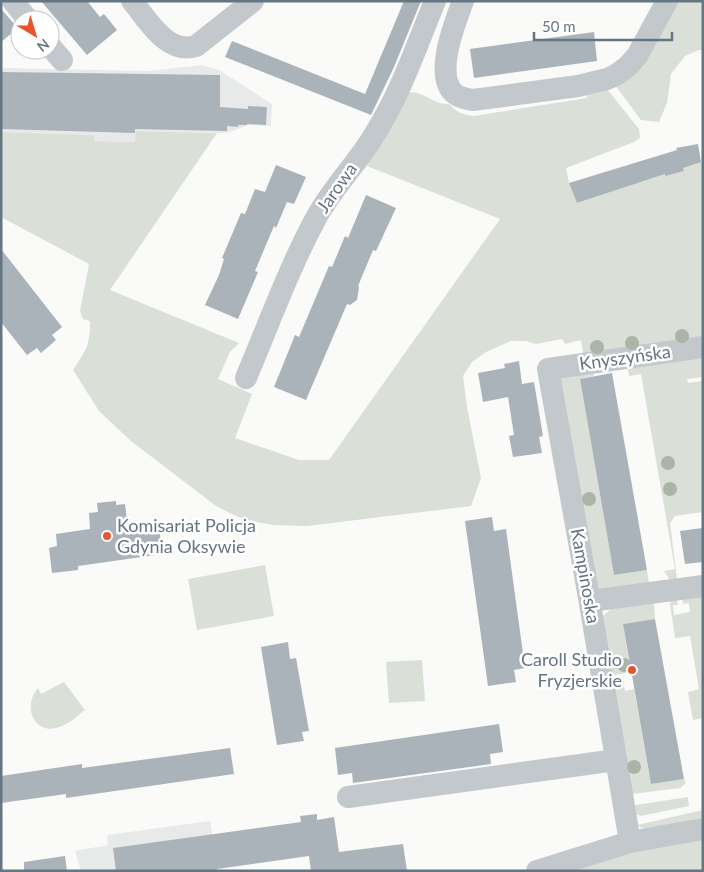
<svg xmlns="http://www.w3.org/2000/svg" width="704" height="872" font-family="Lato,sans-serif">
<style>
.built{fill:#e8e9e9}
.green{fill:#dadfd7}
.building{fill:#aab3b9}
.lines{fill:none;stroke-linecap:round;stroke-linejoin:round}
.minor{stroke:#c3c8cc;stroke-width:22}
.tree{fill:#aab4a7}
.poi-dot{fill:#e4572e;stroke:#fff;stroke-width:2}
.labels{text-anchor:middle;stroke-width:5;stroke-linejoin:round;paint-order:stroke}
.street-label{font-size:18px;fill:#657683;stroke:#fff}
.poi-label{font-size:18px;fill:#657683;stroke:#fff;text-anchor:start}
</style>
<rect width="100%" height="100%" fill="#fafaf8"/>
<path class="built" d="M202,65l17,5 53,34 -1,22 -22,-1 -22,8 -91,-2v11l-42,-1v-6l-93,-3v-64l148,3z
M210,821l8,50h-137l-6,-20 33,-6 -1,-10z"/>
<path class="green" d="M673,1h30v49h-4l-14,6 -14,18 -4,29 -8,19 -18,-2 -26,-35z
M588,89h19l32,40 1,9 -6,4 -68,26 3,15 8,20 88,-29v1l19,-4 -1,-3 20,-7v179l-119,17 -3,-17 -16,4 -3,-5 -26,5 -10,-3h-15l-25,11 -14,10 -9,14 4,31 14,71 -10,28 -164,20 -34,-1 -22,-4 -15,-5 -20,-10 -85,-65 -32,-30 -26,-41c13,-20 17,-24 17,-49l-7,-2 -3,-8 9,-47 -88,-47v-85l93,3v6l41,1 1,-11 81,2 -107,157 129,53 -9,9 -12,27 34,15 -17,44 64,22h30l171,-241 -133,-53 38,-69 5,-5c15,0 24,13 39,12 8,8 13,11 25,12l113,-18z
M703,355v22l-16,2 1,4 15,-2v131l-28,4 -5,7 7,56 -7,1 -6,-9 11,-2 -34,-195 -12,2 -2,-12z
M593,373l1,3 -14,3 34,196 33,-5 2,13 -51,7 -39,-216z
M265,565l9,51 -77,14 -9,-51z
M703,596v122l-10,2 -5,-28 11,-3 -9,-53 -15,2 -5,-34 1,-4h6l1,5h-5l1,10 16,-3 -1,-9 -6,1 -1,-5z
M654,603l1,16 -32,5 7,44 -5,1 1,4 -16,3 -8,-59 9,-8z
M422,660l3,41 -36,2 -3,-41z
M623,679l2,12 9,-2 17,95 33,-5 2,4 -6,5 -48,6 -21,-112z
M64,682l21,28c-8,6 -16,14 -26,17 -25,9 -37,-21 -21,-39l3,6z
M688,797l1,9 -48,10 -5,-2 -2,-7 2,-2z
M703,810v8l-52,10h-9l-5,-3z
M703,837v34h-130l59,-20z"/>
<path class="building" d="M41,1h46l13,16 4,-3 13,16 -30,25z
M404,1h17l-27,66 -23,48 -146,-58 7,-16 133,53z
M1,9l17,19 -17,14z
M594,32l3,29 -123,17 -4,-29z
M1,72l219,3v32l28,2v-3l19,1 -1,18 -19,-1v1h-9v2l-11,-1v5l-92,-2v4l-134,-4z
M698,144l3,18 -18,6 1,3 -19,5v-2l-88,29 -8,-20 108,-33 -1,-2z
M276,165l30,12 -12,27 -7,-2 -11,26 -2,-2 -19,45 3,1 -20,47 -33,-14 14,-30 5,-16 -2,-1 19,-45 4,1 10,-25 10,3z
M366,195l30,13 -20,43 -3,-1 -15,36 1,1 -2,13 -7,5 -3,-1 -41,96 -32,-13 21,-52 4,2 30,-71 3,1 13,-31 3,2z
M1,249l61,78 -10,8 4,5 -15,13 -4,-5 -10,7 -26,-33z
M519,361l3,23 12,-2 9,54 -4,1 3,16 -29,4 -4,-21 5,-1 -6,-38 -25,5 -5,-29 27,-5 -1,-4z
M612,373l35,197 -33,5 -34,-196z
M116,501v4l9,-1 3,24 30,-4 5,30 -85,12v4l-26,3 -3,-25 8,-2 -1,-12 34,-5 -1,-16 9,-1 -1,-9z
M492,517l2,14 12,-2 19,139 -11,2 2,12 -28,4 -23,-165z
M702,528l1,34 -18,2 -5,-33z
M655,619l29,160 -33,5 -28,-160z
M288,642l2,17 6,-1 13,73 -7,1 2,9 -27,4 -16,-98z
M499,724l4,28 -13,2 1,10 -138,19 -1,-10 -14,2 -3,-27z
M230,748l4,26 -168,24v-4l-65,9v-27l81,-12v4z
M317,814v6l17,-3 5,35 64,-8 4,27h-96l-2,-15 -92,13v2h-101l-3,-23 188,-26 -1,-6z
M65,856l2,15h-43v-9z"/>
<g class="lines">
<path class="minor" d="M13,1l15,19
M132,1c16,19 35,54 64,45l57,-45
M463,1c-8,22 -30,75 -8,93 5,4 12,5 18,6l105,-14 29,-7 9,-4 11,-8 10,-11 30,-55
M50,46l12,14
M246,378c22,-52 43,-110 70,-160 16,-30 40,-53 57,-81 27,-42 43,-90 62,-136
M590,601l113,-15
M348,797l268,-37
M630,842l-42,-250 -40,-223 155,-22
M537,871l93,-29 73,-13"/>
</g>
<g class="tree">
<circle cx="682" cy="336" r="7"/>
<circle cx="632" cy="343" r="7"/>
<circle cx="597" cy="347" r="7"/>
<circle cx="668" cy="463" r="7"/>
<circle cx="670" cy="489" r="7"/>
<circle cx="589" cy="499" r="7"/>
<circle cx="624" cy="665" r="7"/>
<circle cx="634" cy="767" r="7"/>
</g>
<g class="poi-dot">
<circle cx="107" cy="536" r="5"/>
<circle cx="632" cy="670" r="5"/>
</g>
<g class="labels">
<g class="street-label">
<text transform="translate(337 188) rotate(-55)" y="6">Jarowa</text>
<text transform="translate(625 358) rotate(-8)" y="6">Knyszyńska</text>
<text transform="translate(585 576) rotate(80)" y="6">Kampinoska</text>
</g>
<g class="poi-label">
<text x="117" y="532">Komisariat Policja<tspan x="117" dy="21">Gdynia Oksywie</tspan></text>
<text x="622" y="666" text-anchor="end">Caroll Studio<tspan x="622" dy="21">Fryzjerskie</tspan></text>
</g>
</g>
<rect width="704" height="872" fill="none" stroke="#657683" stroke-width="5"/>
<g transform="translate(35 35) rotate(142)"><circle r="24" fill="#ffffff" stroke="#c1c8cd"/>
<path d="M0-4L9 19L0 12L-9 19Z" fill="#e4572e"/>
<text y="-8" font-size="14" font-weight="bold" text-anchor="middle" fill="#657683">N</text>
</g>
<path d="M534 32v8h138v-8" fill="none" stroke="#657683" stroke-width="2.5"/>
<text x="542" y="32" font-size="15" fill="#657683" stroke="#ffffff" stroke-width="4" paint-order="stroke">50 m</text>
</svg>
